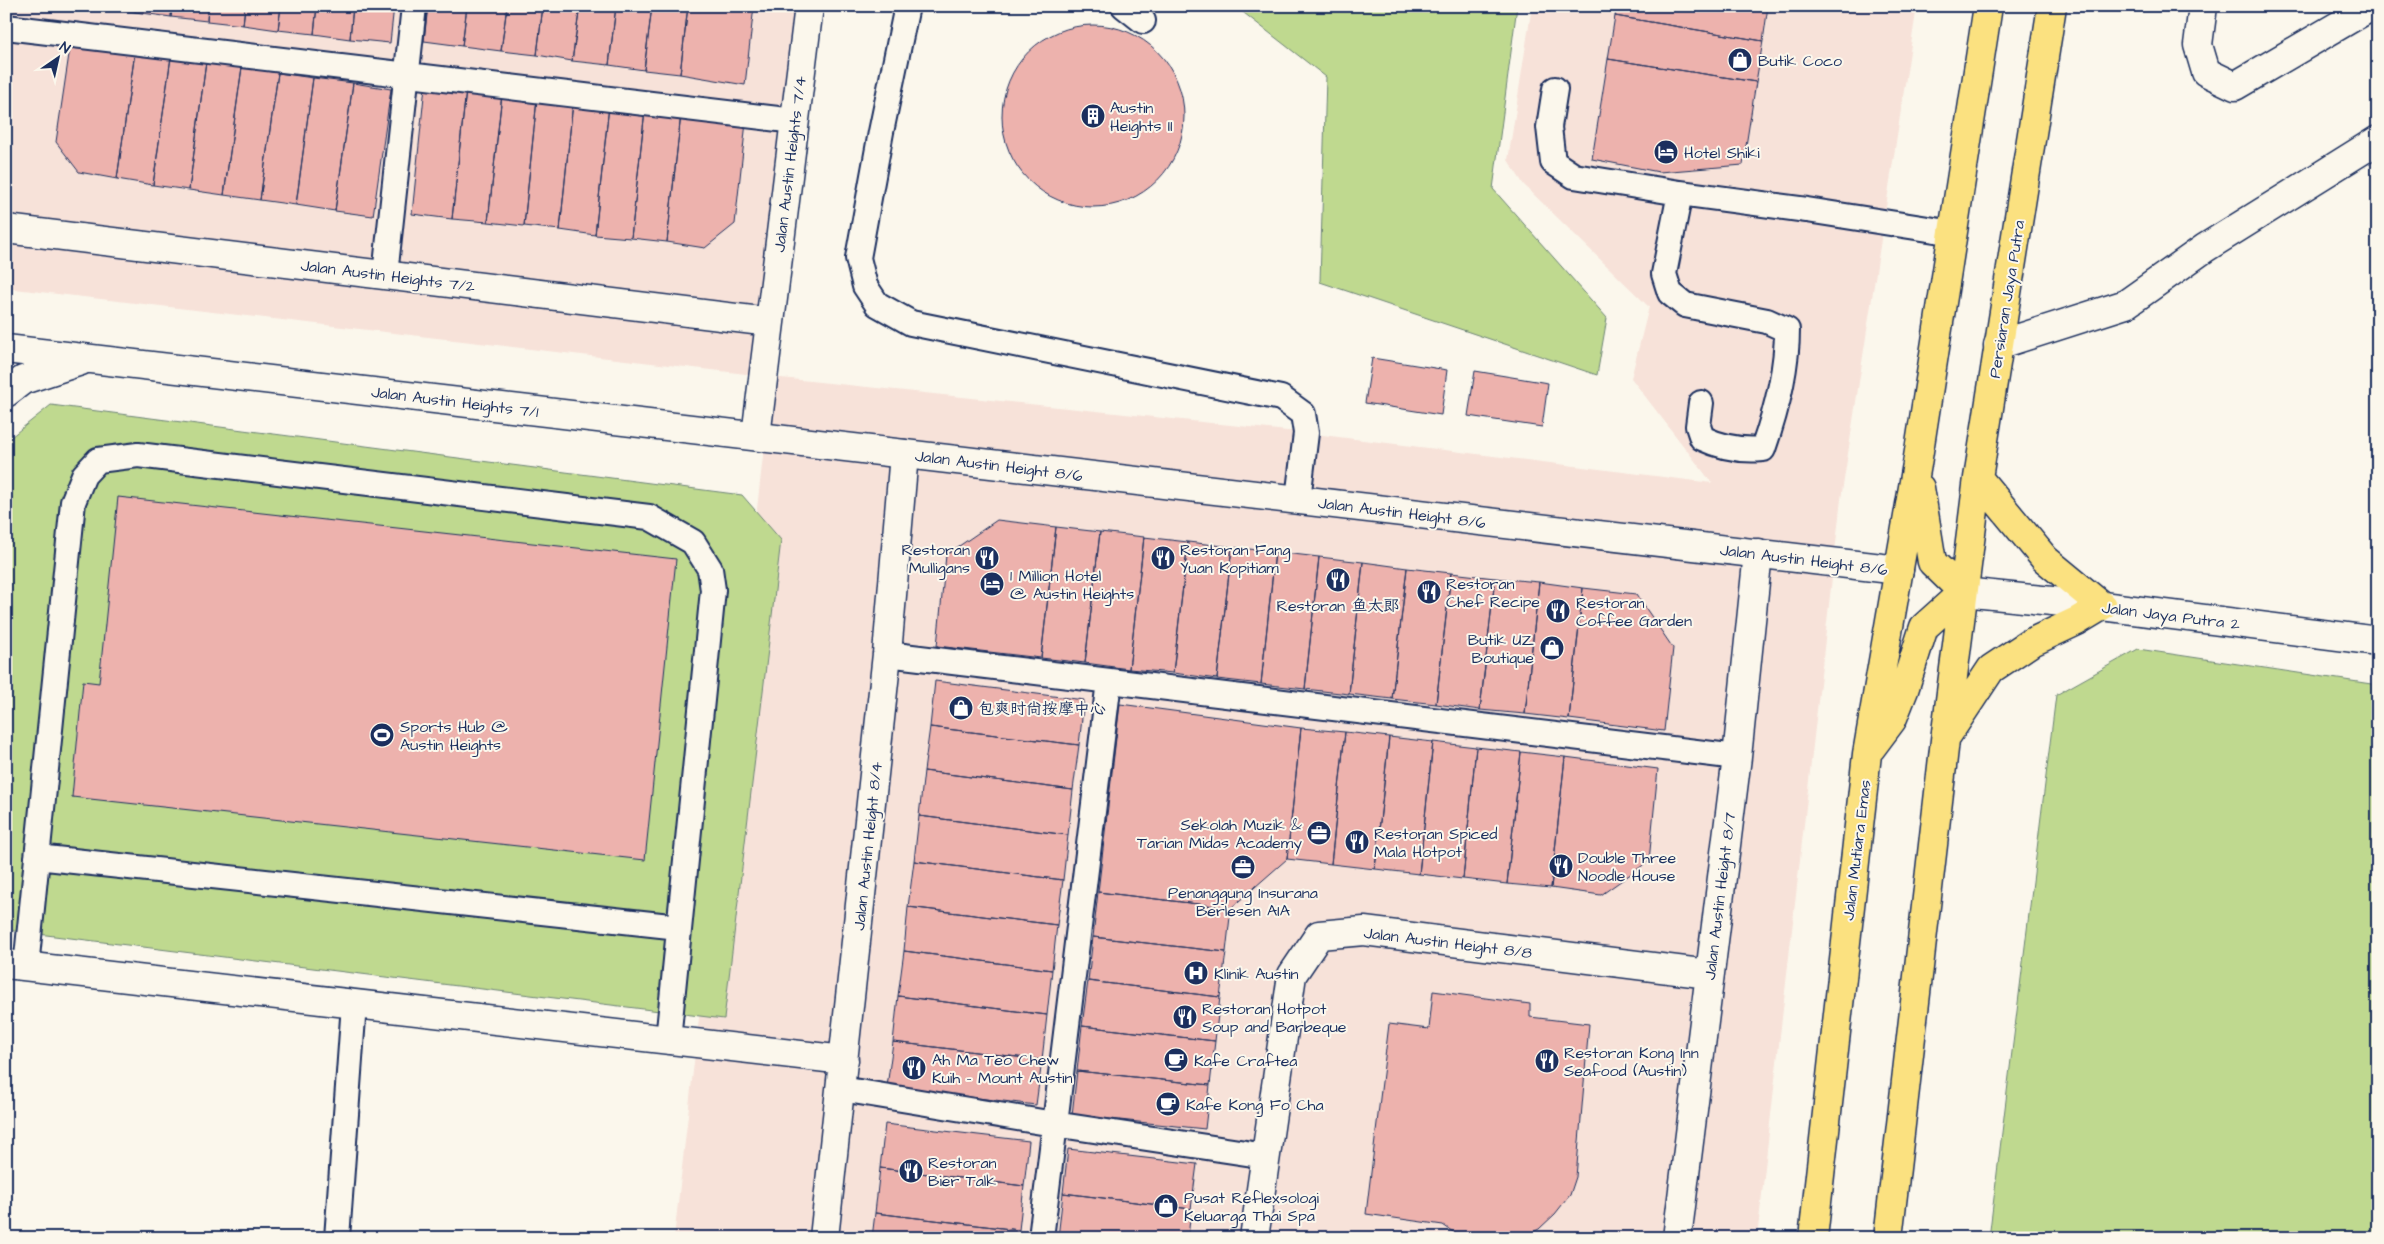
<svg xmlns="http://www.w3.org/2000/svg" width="2384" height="1244" font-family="'Architects Daughter','LXGW WenKai TC',sans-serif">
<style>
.built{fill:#f7e2d9}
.green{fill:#bfd98f;stroke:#6d8476}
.building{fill:#edb2ad;stroke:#1b2f5e}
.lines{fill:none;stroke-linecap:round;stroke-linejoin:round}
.lane-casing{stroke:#1b2f5e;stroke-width:28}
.street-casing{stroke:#1b2f5e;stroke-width:31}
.secondary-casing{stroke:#1b2f5e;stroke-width:31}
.primary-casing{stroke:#1b2f5e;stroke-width:31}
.lane{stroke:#fbf7ec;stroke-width:24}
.street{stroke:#fbf7ec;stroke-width:28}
.secondary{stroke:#fbf7ec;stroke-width:28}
.primary{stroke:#fbe180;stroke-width:28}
.labels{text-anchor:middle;stroke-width:4;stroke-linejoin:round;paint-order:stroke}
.poi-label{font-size:16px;fill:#1b2f5e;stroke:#fbf7ec;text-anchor:start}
.street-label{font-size:16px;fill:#1b2f5e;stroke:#fbf7ec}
</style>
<rect width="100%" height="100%" fill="#fbf7ec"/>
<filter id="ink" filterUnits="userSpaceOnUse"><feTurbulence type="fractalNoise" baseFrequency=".02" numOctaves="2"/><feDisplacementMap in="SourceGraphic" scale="10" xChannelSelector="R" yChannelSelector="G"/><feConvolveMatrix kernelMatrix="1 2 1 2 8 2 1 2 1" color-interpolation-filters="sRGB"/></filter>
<g filter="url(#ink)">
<path class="built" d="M6,6h802l-36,371 534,56 406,50 -81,-105 18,-71 -125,-122 -16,-25 24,-154h385l-76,493 -84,739h-1083l98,-861 -766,-89z"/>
<path class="green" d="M1235,6h282l-24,183 114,129 -10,57 -277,-93 6,-205z
M51,405l691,90 39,45 -57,479 -718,-89v-450l5,-43z
M2138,649l240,36v553h-389l67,-543z"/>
<path class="building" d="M91,6h45l-1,6z
M136,6h36l-1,11 -36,-5z
M172,6h36l-1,15 -36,-4z
M208,6h37l-2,19 -36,-4z
M245,6h36l-3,24 -35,-5z
M281,6h36l-3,28 -36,-4z
M317,6h36l-3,33 -36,-5z
M353,6h41l-4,37 -40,-4z
M428,6h39l-5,40 -38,-5z
M467,6h40l-6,45 -39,-5z
M507,6h36l-6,49 -36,-4z
M543,6h37l-8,55 -35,-6z
M580,6h36l-7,59 -37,-4z
M616,6h36l-8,64 -35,-5z
M652,6h36l-8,68 -36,-4z
M688,6h66l-9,79 -65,-11z
M1617,6h151l-5,35 -148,-25z
M1615,16l148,25 -7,41 -148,-23z
M1002 116a91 91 0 1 1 182 0a91 91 0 1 1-182 0Z
M71,41l64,11 -18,127 -38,-7 -23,-30z
M135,52l36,5 -18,128 -36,-6z
M171,57l35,5 -17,128 -36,-5z
M1608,59l148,23 -13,83 -84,7 -67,-13z
M206,62l36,5 -18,128 -35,-5z
M242,67l36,6 -18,127 -36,-5z
M278,73l35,5 -17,127 -36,-5z
M313,78l40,5 -18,128 -39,-6z
M353,83l38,6 -18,127 -38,-5z
M425,86l41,4 -14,129 -40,-5z
M466,90l36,4 -14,128 -36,-3z
M502,94l35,5 -13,127 -36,-4z
M537,99l36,3 -13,128 -36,-4z
M573,102l36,4 -14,129 -35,-5z
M609,106l36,4 -14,128 -36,-3z
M645,110l36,4 -14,128 -36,-4z
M681,114l65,8 -11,102 -30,24 -38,-6z
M1372,358l75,12 -6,45 -76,-12z
M1475,371l73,12 -6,44 -74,-11z
M118,497l558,62 -31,301 -573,-63 11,-116 16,2z
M997,520l59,7 -15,131 -104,-12 9,-91z
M1056,527l44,5 -15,131 -44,-5z
M1100,532l44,5 -15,132 -44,-6z
M1144,537l44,5 -15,131 -44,-4z
M1188,542l44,5 -15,132 -44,-6z
M1232,547l43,5 -14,132 -44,-5z
M1275,552l44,5 -14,132 -44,-5z
M1319,557l44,5 -14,132 -44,-5z
M1363,562l44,6 -15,131 -43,-5z
M1407,568l44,5 -15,131 -44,-5z
M1451,573l44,5 -15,132 -44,-6z
M1495,578l44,4 -14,132 -45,-4z
M1539,582l44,6 -14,131 -44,-5z
M1583,588l53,6 37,54 -9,83 -95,-12z
M935,681l149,19 -5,45 -149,-18z
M1120,704l181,24 -14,131 -56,49 -133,-16z
M930,727l149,18 -6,45 -149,-19z
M1301,728l44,4 -14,132 -44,-5z
M1345,732l44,5 -14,132 -44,-5z
M1389,737l44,5 -14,132 -44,-5z
M1433,742l43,5 -13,132 -44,-5z
M1476,747l45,5 -14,132 -44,-5z
M1521,752l44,5 -14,131 -44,-4z
M1565,757l93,12 -9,92 -48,34 -50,-7z
M924,771l149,19 -5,45 -149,-19z
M919,816l149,19 -5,45 -149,-19z
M914,861l149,19 -6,45 -149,-18z
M1098,892l133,16 -5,44 -133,-15z
M908,907l149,18 -5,45 -148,-19z
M1093,937l133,15 -6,45 -132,-16z
M904,951l148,19 -5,45 -149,-19z
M1088,981l132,16 -5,44 -133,-15z
M1433,991l97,13v13l59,7 -13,153 -6,18 -15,19 -16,15 -18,9h-55l-13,-6 -10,-7 -77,-11 23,-190 40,5z
M898,996l149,19 -5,45 -149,-18z
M1082,1026l133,15 -5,44 -133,-14z
M893,1042l149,18 -6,45 -149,-18z
M1077,1071l133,14 -5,44 -133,-14z
M885,1124l144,17 -5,45 -144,-18z
M1068,1149l129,15 -6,45 -128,-16z
M880,1168l144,18 -5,44 -144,-17z
M1063,1193l128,16 -3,29h-130z
M875,1213l144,17 -1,8h-146z"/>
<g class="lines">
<defs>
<path id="lane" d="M907,6l-26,126 -23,126 7,28 12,18 34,19 370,75 22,16 3,19 -8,66
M1124,6l19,15
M6,27l789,94
M1555,89l-6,38 4,35 21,14 106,17 127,17 147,23
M1680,193l-16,81 6,19 15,12 82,16 20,9c0,40 -11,82 -24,119 -21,2 -42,-2 -61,-11l-4,-12 3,-23
M385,275l29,-269
M887,654l850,103
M37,857l642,70
M26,967l47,-465 11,-27 14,-15 40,-5 511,62 44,25 17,27 3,21 -45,450
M841,1089l213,35 212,32
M337,1238l17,-234
M1041,1238l68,-557"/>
<path id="street" d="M2203,6l-5,39 8,27 29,14 137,-80
M6,229l764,93
M1998,345l128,-41 79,-56 173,-108
M756,436l53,-430
M1963,592l139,14 276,35
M6,964l838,96
M824,1238l63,-584 17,-200
M1254,1238l38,-263 27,-40 45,-4 345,43
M1677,1238l60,-481 21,-204"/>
<path id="secondary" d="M6,349l1893,221
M6,393l17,-13 58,-19"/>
<path id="primary" d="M1920,488l12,74 31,30
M1948,734l43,-65 39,-26 47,-22 25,-15 -57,-47 -67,-81
M1871,748l21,-28 12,-30 20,-63 39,-35
M1813,1238l54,-484 50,-290 71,-458
M1888,1238l57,-498 33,-262 74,-472"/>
</defs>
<use href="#lane" class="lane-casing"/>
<use href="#street" class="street-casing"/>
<use href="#secondary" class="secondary-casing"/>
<use href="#primary" class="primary-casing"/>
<use href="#lane" class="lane"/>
<use href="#street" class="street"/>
<use href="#secondary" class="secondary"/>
<use href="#primary" class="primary"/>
</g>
</g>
<defs>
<symbol id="shop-disc" viewBox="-11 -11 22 22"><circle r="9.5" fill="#1b2f5e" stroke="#fbf7ec"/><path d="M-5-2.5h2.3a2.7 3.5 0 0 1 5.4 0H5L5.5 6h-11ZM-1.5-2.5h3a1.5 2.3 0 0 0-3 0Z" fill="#fff"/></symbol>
<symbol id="building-disc" viewBox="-11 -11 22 22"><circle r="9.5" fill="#1b2f5e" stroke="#fbf7ec"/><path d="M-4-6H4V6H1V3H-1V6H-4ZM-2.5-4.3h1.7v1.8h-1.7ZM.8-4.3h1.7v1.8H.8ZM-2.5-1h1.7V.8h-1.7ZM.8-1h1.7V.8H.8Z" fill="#fff"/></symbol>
<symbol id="hotel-disc" viewBox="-11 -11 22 22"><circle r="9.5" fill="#1b2f5e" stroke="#fbf7ec"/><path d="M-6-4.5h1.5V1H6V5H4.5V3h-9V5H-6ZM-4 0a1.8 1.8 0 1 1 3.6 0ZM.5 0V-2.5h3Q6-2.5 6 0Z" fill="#fff"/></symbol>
<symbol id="restaurant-disc" viewBox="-11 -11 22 22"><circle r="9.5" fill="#1b2f5e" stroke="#fbf7ec"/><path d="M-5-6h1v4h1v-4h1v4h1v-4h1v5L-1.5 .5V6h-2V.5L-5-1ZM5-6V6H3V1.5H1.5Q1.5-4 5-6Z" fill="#fff"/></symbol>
<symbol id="stadium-disc" viewBox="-11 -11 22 22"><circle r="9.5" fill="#1b2f5e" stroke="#fbf7ec"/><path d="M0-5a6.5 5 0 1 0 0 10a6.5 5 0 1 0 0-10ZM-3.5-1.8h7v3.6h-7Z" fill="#fff"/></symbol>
<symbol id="office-disc" viewBox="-11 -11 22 22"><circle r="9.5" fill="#1b2f5e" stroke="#fbf7ec"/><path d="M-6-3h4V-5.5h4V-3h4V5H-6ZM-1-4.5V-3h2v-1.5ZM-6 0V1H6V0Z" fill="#fff"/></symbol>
<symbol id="hospital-disc" viewBox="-11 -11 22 22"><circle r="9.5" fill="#1b2f5e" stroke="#fbf7ec"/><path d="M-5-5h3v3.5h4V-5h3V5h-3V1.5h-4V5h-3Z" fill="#fff"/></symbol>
<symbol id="cafe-disc" viewBox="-11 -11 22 22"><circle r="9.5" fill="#1b2f5e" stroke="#fbf7ec"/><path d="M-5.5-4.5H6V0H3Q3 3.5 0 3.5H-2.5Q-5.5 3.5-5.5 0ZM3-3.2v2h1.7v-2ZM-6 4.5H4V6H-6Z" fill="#fff"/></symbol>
</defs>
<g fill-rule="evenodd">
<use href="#shop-disc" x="1726" y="46" width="28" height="28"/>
<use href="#building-disc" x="1079" y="102" width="28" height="28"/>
<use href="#hotel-disc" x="1652" y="138" width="28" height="28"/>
<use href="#restaurant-disc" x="973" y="544" width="28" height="28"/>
<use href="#restaurant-disc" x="1149" y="544" width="28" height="28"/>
<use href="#restaurant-disc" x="1324" y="566" width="28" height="28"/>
<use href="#hotel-disc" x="978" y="570" width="28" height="28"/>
<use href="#restaurant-disc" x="1415" y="578" width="28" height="28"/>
<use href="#restaurant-disc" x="1544" y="597" width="28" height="28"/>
<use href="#shop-disc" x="1538" y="634" width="28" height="28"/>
<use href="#shop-disc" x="947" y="694" width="28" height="28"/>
<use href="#stadium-disc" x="368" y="721" width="28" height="28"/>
<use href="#office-disc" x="1305" y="819" width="28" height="28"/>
<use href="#restaurant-disc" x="1343" y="828" width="28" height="28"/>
<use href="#restaurant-disc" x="1547" y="852" width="28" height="28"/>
<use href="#office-disc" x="1229" y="853" width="28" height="28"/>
<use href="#hospital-disc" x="1182" y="959" width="28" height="28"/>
<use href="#restaurant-disc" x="1171" y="1003" width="28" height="28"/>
<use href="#cafe-disc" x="1162" y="1046" width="28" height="28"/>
<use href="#restaurant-disc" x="1533" y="1047" width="28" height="28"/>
<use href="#restaurant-disc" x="900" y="1054" width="28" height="28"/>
<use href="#cafe-disc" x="1154" y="1090" width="28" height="28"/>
<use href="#restaurant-disc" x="897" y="1157" width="28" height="28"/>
<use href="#shop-disc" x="1152" y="1192" width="28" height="28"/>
</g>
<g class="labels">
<g class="poi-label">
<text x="1758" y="66">Butik Coco</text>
<text x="1110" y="113">Austin<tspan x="1110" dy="18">Heights II</tspan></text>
<text x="1684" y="158">Hotel Shiki</text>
<text x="970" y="555" text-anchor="end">Restoran<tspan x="970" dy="18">Mulligans</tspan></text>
<text x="1180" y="555">Restoran Fang<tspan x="1180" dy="18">Yuan Kopitiam</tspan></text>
<text x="1010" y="581">1 Million Hotel<tspan x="1010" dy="18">@ Austin Heights</tspan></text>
<text x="1446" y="589">Restoran<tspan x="1446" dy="18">Chef Recipe</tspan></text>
<text x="1576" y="608">Restoran<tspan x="1576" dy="18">Coffee Garden</tspan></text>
<text x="1338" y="611" text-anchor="middle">Restoran 鱼太郎</text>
<text x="1534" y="645" text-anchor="end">Butik UZ<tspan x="1534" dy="18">Boutique</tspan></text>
<text x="978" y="714">包爽时尚按摩中心</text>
<text x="400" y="732">Sports Hub @<tspan x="400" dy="18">Austin Heights</tspan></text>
<text x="1302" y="830" text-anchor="end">Sekolah Muzik &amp;<tspan x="1302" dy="18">Tarian Midas Academy</tspan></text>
<text x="1374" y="839">Restoran Spiced<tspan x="1374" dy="18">Mala Hotpot</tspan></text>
<text x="1578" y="863">Double Three<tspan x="1578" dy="18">Noodle House</tspan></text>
<text x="1243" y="898" text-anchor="middle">Penanggung Insurana<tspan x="1243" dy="18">Berlesen AIA</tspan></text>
<text x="1214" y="979">Klinik Austin</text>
<text x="1202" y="1014">Restoran Hotpot<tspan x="1202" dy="18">Soup and Barbeque</tspan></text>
<text x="1564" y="1058">Restoran Kong Inn<tspan x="1564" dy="18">Seafood (Austin)</tspan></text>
<text x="932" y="1065">Ah Ma Teo Chew<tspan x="932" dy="18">Kuih - Mount Austin</tspan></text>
<text x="1194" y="1066">Kafe Craftea</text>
<text x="1186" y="1110">Kafe Kong Fo Cha</text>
<text x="928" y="1168">Restoran<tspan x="928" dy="18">Bier Talk</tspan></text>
<text x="1184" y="1203">Pusat Reflexsologi<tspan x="1184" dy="18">Keluarga Thai Spa</tspan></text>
</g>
<g class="street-label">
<text transform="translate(789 164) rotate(-83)" y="6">Jalan Austin Heights 7/4</text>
<text transform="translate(388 275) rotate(7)" y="6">Jalan Austin Heights 7/2</text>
<text transform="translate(2006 299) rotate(-81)" y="6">Persiaran Jaya Putra</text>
<text transform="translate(455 401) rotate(7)" y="6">Jalan Austin Heights 7/1</text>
<text transform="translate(999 465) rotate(7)" y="6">Jalan Austin Height 8/6</text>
<text transform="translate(1402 512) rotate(7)" y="6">Jalan Austin Height 8/6</text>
<text transform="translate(1804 559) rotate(7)" y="6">Jalan Austin Height 8/6</text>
<text transform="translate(2171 615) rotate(7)" y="6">Jalan Jaya Putra 2</text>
<text transform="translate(867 846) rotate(-84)" y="6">Jalan Austin Height 8/4</text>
<text transform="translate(1856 850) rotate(-83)" y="6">Jalan Mutiara Emas</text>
<text transform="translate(1719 896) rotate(-83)" y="6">Jalan Austin Height 8/7</text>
<text transform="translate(1448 942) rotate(7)" y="6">Jalan Austin Height 8/8</text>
</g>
</g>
<rect width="2384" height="1244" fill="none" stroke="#fbf7ec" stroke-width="25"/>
<rect x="12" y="12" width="2359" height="1219" fill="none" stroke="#1b2f5e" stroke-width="2" filter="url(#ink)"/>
<g transform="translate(58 58) rotate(34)" stroke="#fbf7ec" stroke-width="4" paint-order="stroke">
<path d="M0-4L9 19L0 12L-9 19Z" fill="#1b2f5e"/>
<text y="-8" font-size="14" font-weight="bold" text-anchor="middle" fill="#1b2f5e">N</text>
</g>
</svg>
